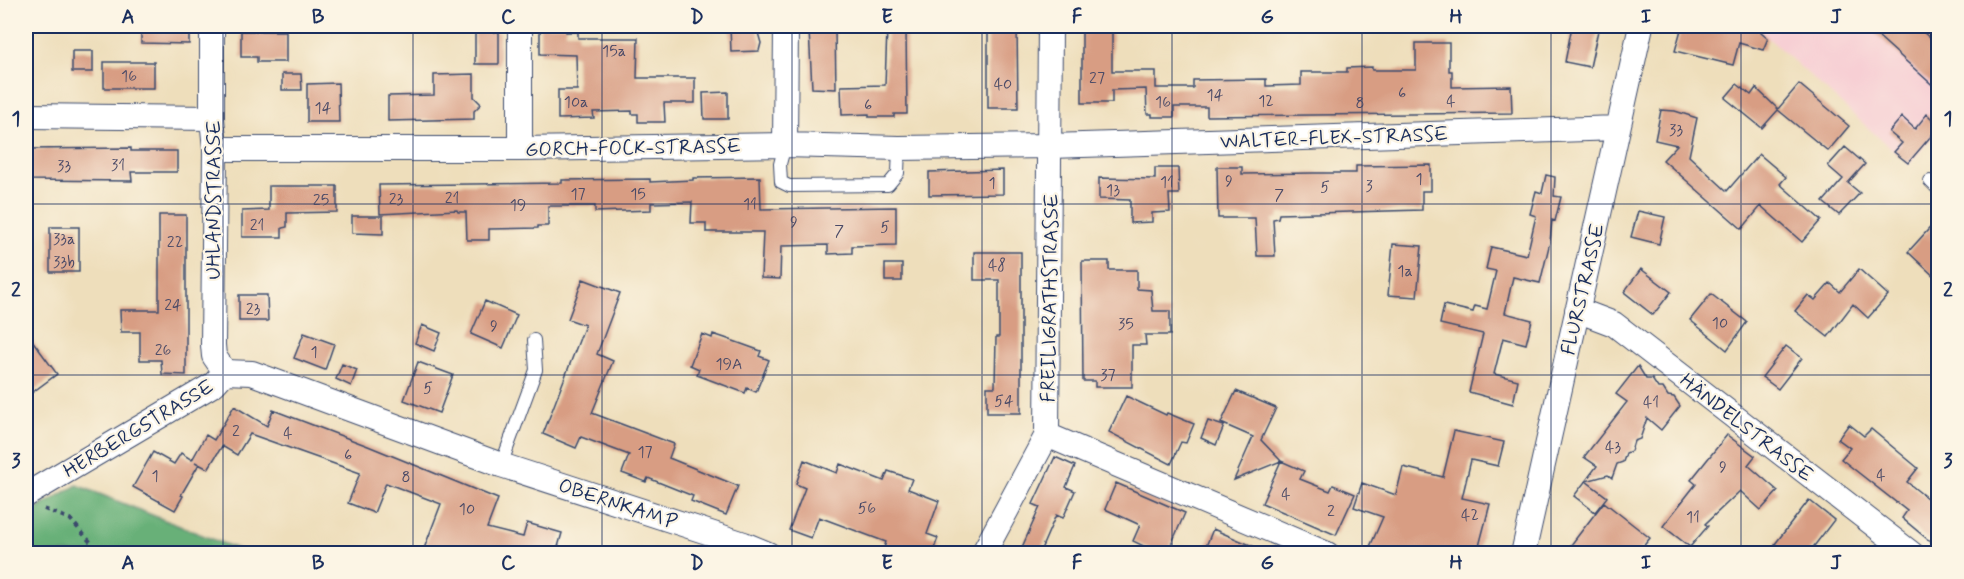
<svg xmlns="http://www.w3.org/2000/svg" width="1964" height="579" font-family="Mynerve,sans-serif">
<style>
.built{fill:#f7cfd4}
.forest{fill:#68b078;stroke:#42706b;stroke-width:1.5}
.building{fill:#d89d83}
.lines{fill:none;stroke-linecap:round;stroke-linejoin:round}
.lane-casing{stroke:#3b496c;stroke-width:14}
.street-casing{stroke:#3b496c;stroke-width:26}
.path{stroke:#3b496c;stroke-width:4;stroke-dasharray:4.5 4.5;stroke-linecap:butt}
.lane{stroke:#fff;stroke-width:12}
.street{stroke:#fff;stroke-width:24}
.grid{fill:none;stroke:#1b2f5e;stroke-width:1.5;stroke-opacity:0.55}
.labels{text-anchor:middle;stroke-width:4.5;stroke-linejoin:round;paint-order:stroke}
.number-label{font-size:16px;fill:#4a4a67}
.street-label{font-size:20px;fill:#1b2f5e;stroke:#fcf5e5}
.neatline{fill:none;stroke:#1b2f5e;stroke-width:2}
.grid-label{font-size:20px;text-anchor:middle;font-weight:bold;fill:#1b2f5e}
</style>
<rect width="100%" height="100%" fill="#fcf5e5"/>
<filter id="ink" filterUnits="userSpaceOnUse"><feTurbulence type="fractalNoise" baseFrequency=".0167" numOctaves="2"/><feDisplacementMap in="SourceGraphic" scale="12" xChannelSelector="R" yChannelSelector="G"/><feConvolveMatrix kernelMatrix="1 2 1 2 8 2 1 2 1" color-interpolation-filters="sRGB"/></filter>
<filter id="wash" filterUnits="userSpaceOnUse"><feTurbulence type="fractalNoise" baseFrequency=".008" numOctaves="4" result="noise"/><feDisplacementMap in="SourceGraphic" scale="24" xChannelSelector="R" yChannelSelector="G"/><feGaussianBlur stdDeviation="1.35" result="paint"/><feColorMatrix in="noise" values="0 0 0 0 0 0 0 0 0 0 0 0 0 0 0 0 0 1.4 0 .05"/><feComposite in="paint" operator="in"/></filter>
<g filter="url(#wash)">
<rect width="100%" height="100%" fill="#eedebb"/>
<path class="built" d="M1755,26h183v105l-29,34z"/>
<path class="forest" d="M77,485l165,66 7,2h-217l-6,-5v-33z"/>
<g id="blocks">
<path class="building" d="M141,26h48v18l-48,-1z
M540,26h26v6h12v6h60l-1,40h58v25h-31l1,19h-27v-8h-6v-3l-39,1 1,6 -36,1v-29h19l-1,-35 -36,-1z
M730,26h26l5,17 -2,8 -28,1z
M988,26h29l1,82h-30z
M1082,26h30v45h44v17h37v-8l73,-1v7l35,-1v-13h46v-4l25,-1v3h44v-27h33v28h3v16l59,-1 1,27 -305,3v-9h-33v10h-22v-3h-5l-1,-25 -34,1v13h-30z
M1572,26h27l-9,41 -25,-5z
M1682,26h72l14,12 -5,12 -24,-7 -6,22 -58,-14z
M1867,26h49l22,19v45z
M887,29h19l1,85h-13v3h-25v-3l-27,1 -1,-29 44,-1z
M809,30h26l1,59 -24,-1z
M241,31h45v31h-29v-5h-16z
M475,32h24v32h-24z
M72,51h21v21h-21z
M104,62h50v26h-50z
M282,74h19l1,16h-20z
M474,74v23l7,7 -7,7v8l-86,2v-25l46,-1v-20z
M338,83l1,39h-32v-38z
M1737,84l14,11 5,-7 22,21 21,-25 50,42 -21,25 -50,-41 -16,18 -37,-30z
M728,92v27h-24l-1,-26z
M1661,110l14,1 22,7 -8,38 38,35 32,-37 27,23 -6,7 41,36 -19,22 -41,-36 -19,23 -79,-69 14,-15 -22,-5z
M1927,114l11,11v3l-30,35 -14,-11 8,-9 -13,-11 13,-15 13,12z
M1845,147l20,17 -17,19 12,10 -21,22 -16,-13 20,-23 -15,-13z
M131,148v3h46v21h-46l1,9 -106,-1v-31z
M1431,165v26h-9v19l-143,4 -1,4 -5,1 2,37h-18l-2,-38h-37l-1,-51h25v7l71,-1h43v-7z
M1155,168h23l1,26h-10l1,18 -18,1v9l-22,1v-23l-31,-1v-21l56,1z
M1003,170v24l-74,1v-23z
M1546,175l9,2 -1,19 7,1 -6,24 -3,-1 -2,22 -10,41 -27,-6 -8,36 27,7 -6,24 -23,-6 -9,36 24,6 -5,24 -44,-12 14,-58 -43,-10 4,-19 29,7 2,-6 12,3 9,-38 -10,-2 5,-22 36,8 9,-39 -6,-2 6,-23 6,2z
M760,177l1,32 135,-2v38l-44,1v7l-24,1v-9l-47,1 -1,33 -19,-1 2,-46h-57v-9h-15l1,-21 -41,1v7l-56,2v-6h-47v20h-10v2l-49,1v11h-22l-1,-28h-8l-1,-2 -77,4 -1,-29 183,-2v-3l88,-1v3l43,-2v-2z
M269,186h68v26l-50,1v14l-5,1v9h-40v-26l27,-1z
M1638,211l27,6 -6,27 -28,-7z
M159,215h27v160l-24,-1 -1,-14h-21v-28h-19l-1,-22h39z
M352,216h31v18l-31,-1z
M1938,219v61l-30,-28z
M50,227h29v45h-29z
M1393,244l29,2 -5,51 -29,-2z
M974,252h47v161h-34v-26h8l1,-50h3v-57h-25z
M1082,261h27v9h28v19l14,1 2,21h17v24h-25l1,10h-14v42h-37v-6h-12z
M885,264h17v17h-17z
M1641,269l30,23 -18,23 -29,-23z
M1859,269l29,26 -20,23 -15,-14 -25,33 -33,-26 13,-16 7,5 15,-17 10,9z
M583,279l37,14 -23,61 16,7 -21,52 82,31 -5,14 69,28 -12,29 -35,-14 2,-5 -45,-18 -2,4 -24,-9 7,-18 -48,-18 -5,11 -33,-14 42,-109 -17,-6z
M1711,294l36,28 -20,28 -37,-30z
M239,295h28l1,26h-29z
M485,301l32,14 -14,33 -32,-14z
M422,325l19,8 -7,18 -19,-8z
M26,332l31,42 -31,23z
M304,333l30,11 -9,26 -31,-12z
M702,334l10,4 1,-4 12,4 36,13 -2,5 10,4 -13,32 -9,-4 -2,5 -48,-18 2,-6 -9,-4z
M1786,346l16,12 -24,31 -16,-12z
M418,362l35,13 -14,38 -35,-13z
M342,364l15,6 -6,16 -15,-7z
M1638,366l8,13h6l6,9h5l5,8 6,1 6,9 -19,24 -14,-12 -7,21 -6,2 -3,10 -5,2 -3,9 -6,2 -5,14 -4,-3 -22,6 21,16 -12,15 -21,-16 23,-30 -13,-9 43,-55 -11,-8z
M1236,391l40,17 -15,32 20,21 -47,19 19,-43 -32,-14z
M1126,396l40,19 1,-2 27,11 -8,19 -5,-1 -10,22 -62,-32z
M234,406l33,20 6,-16 95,36 130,53 -11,29 36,9 4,-14 35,10 -4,14 4,1 -1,6h-139l19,-50 -55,-21 -12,30 -26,-10 12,-30 -110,-39 -13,21 -15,-9 -14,23 -13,-7 4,2 -18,31 2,1 -8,14 -42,-23 20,-35 21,12 7,-11 11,7 14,-25 8,5z
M1208,421l16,5 -8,19 -15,-7z
M1849,424l15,12 7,-7 47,39 -11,14 31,25v41l-36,-30 5,-7 -66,-52 9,-11 -12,-9z
M1454,431l50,11 -6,24 -27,-6 -9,38 28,6 -13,50h-98l-10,-5 14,-32 -29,-10 8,-24 34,12 7,-28 40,10z
M1727,435l28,21 -7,9 30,26 -17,19 -21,-19 -35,33 3,2 -18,21 -27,-21 33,-42 -5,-4z
M1055,457l20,9 -9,21 9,4 -12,27 -7,-3 -17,39h-20l21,-47 -7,-3z
M804,460l33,13 3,-9 44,17 4,-10 24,8 -4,10 31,12 -12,33 11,4 -6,16h-50l4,-12 -67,-25 -8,21 -22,-8 16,-42 -9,-4z
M1281,461l23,10 -4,8 30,12 3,-6 22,9 -19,41 -74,-32z
M1116,483l69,30 -18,41h-7l-27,-13 7,-16 -35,-16z
M1809,500l25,20 -26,34h-21l-12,-10z
M1604,502l46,36 -13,16h-73z
M1213,529l58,25h-68z"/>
</g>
</g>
<g filter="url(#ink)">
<use href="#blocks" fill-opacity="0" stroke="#3b496c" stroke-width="1.5"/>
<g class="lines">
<defs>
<path id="lane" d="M785,145l-5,19 1,18 8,4 99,-1 10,-12 1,-25
M1930,181l8,8
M501,465l35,-95 -2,-30"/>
<path id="street" d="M212,26v92l3,31 -2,196 1,11 11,16
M520,26v123
M26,116l186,2
M785,145l1,-119
M215,149h305l265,-4 114,3 152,-2 567,-18
M1577,310l37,14 298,230
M1047,435l280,119
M26,495l188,-111 11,-12 27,1 249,92 243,79 24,10
M983,554l64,-119 3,-409
M1523,554l118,-528"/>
</defs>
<use href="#lane" class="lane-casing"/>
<use href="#street" class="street-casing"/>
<path class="path" d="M44,509l26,10 31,35"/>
<use href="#lane" class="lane"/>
<use href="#street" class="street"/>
</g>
</g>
<path class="grid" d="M223,26v528M413,26v528M602,26v528M792,26v528M982,26v528M1172,26v528M1362,26v528M1551,26v528M1741,26v528M26,204h1912M26,375h1912"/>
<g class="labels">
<g class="number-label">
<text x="614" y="56">15a</text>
<text x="129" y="81">16</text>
<text x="1097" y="83">27</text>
<text x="1003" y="89">40</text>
<text x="1402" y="98">6</text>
<text x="1215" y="100">14</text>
<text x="1266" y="106">12</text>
<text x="1451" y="106">4</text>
<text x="576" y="107">10a</text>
<text x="1163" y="107">16</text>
<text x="1360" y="108">8</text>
<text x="868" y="110">6</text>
<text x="323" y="113">14</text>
<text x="1676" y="135">33</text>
<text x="118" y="170">31</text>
<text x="64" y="171">33</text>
<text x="1419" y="184">1</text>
<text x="1229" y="186">9</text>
<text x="1167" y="187">11</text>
<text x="992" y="188">1</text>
<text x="1369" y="191">3</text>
<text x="1325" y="192">5</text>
<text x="1113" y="195">13</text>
<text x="578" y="199">17</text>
<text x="638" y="199">15</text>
<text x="1279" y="200">7</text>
<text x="452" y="203">21</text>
<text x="396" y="204">23</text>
<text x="321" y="205">25</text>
<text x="750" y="209">11</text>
<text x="518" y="210">19</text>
<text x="794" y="227">9</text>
<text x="257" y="230">21</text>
<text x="885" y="232">5</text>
<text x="839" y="236">7</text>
<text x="64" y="244">33a</text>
<text x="175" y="247">22</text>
<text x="64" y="267">33b</text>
<text x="997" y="270">48</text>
<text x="1405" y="276">1a</text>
<text x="173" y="310">24</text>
<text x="253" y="314">23</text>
<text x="1720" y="328">10</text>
<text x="1126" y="329">35</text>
<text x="494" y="331">9</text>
<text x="163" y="355">26</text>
<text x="314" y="357">1</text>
<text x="729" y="369">19A</text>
<text x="1108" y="380">37</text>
<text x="428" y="393">5</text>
<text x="1004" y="406">54</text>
<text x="1651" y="407">41</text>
<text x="236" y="436">2</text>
<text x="288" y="438">4</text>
<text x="1613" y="452">43</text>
<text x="645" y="457">17</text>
<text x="348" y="460">6</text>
<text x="1723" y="472">9</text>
<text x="1881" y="480">4</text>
<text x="155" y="481">1</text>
<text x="406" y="482">8</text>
<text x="1286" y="499">4</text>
<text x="867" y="513">56</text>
<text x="467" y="514">10</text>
<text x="1331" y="516">2</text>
<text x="1470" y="520">42</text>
<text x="1693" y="522">11</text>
</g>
<g class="street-label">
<text transform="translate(1334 137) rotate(-2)" y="7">WALTER-FLEX-STRASSE</text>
<text transform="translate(633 147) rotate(-1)" y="7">GORCH-FOCK-STRASSE</text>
<text transform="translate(213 200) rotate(-90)" y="7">UHLANDSTRASSE</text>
<text transform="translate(1582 289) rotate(-77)" y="7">FLURSTRASSE</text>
<text transform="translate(1049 298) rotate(-89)" y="7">FREILIGRATHSTRASSE</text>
<text transform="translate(1747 427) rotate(38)" y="7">HÄNDELSTRASSE</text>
<text transform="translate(138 428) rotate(-31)" y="7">HERBERGSTRASSE</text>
<text transform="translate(618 503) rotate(18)" y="7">OBERNKAMP</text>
</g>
</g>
<rect width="1964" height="579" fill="none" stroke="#fcf5e5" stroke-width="66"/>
<rect x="33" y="33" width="1898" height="513" class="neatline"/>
<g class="grid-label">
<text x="128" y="23">A</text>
<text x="318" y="23">B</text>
<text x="508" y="23">C</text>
<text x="697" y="23">D</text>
<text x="887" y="23">E</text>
<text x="1077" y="23">F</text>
<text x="1267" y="23">G</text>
<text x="1456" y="23">H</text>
<text x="1646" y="23">I</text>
<text x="1836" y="23">J</text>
<text x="16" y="125">1</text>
<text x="1948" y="125">1</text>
<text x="16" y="296">2</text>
<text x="1948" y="296">2</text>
<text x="16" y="467">3</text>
<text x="1948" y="467">3</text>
<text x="128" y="569">A</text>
<text x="318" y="569">B</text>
<text x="508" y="569">C</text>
<text x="697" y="569">D</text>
<text x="887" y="569">E</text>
<text x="1077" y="569">F</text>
<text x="1267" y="569">G</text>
<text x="1456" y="569">H</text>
<text x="1646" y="569">I</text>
<text x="1836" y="569">J</text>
</g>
</svg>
